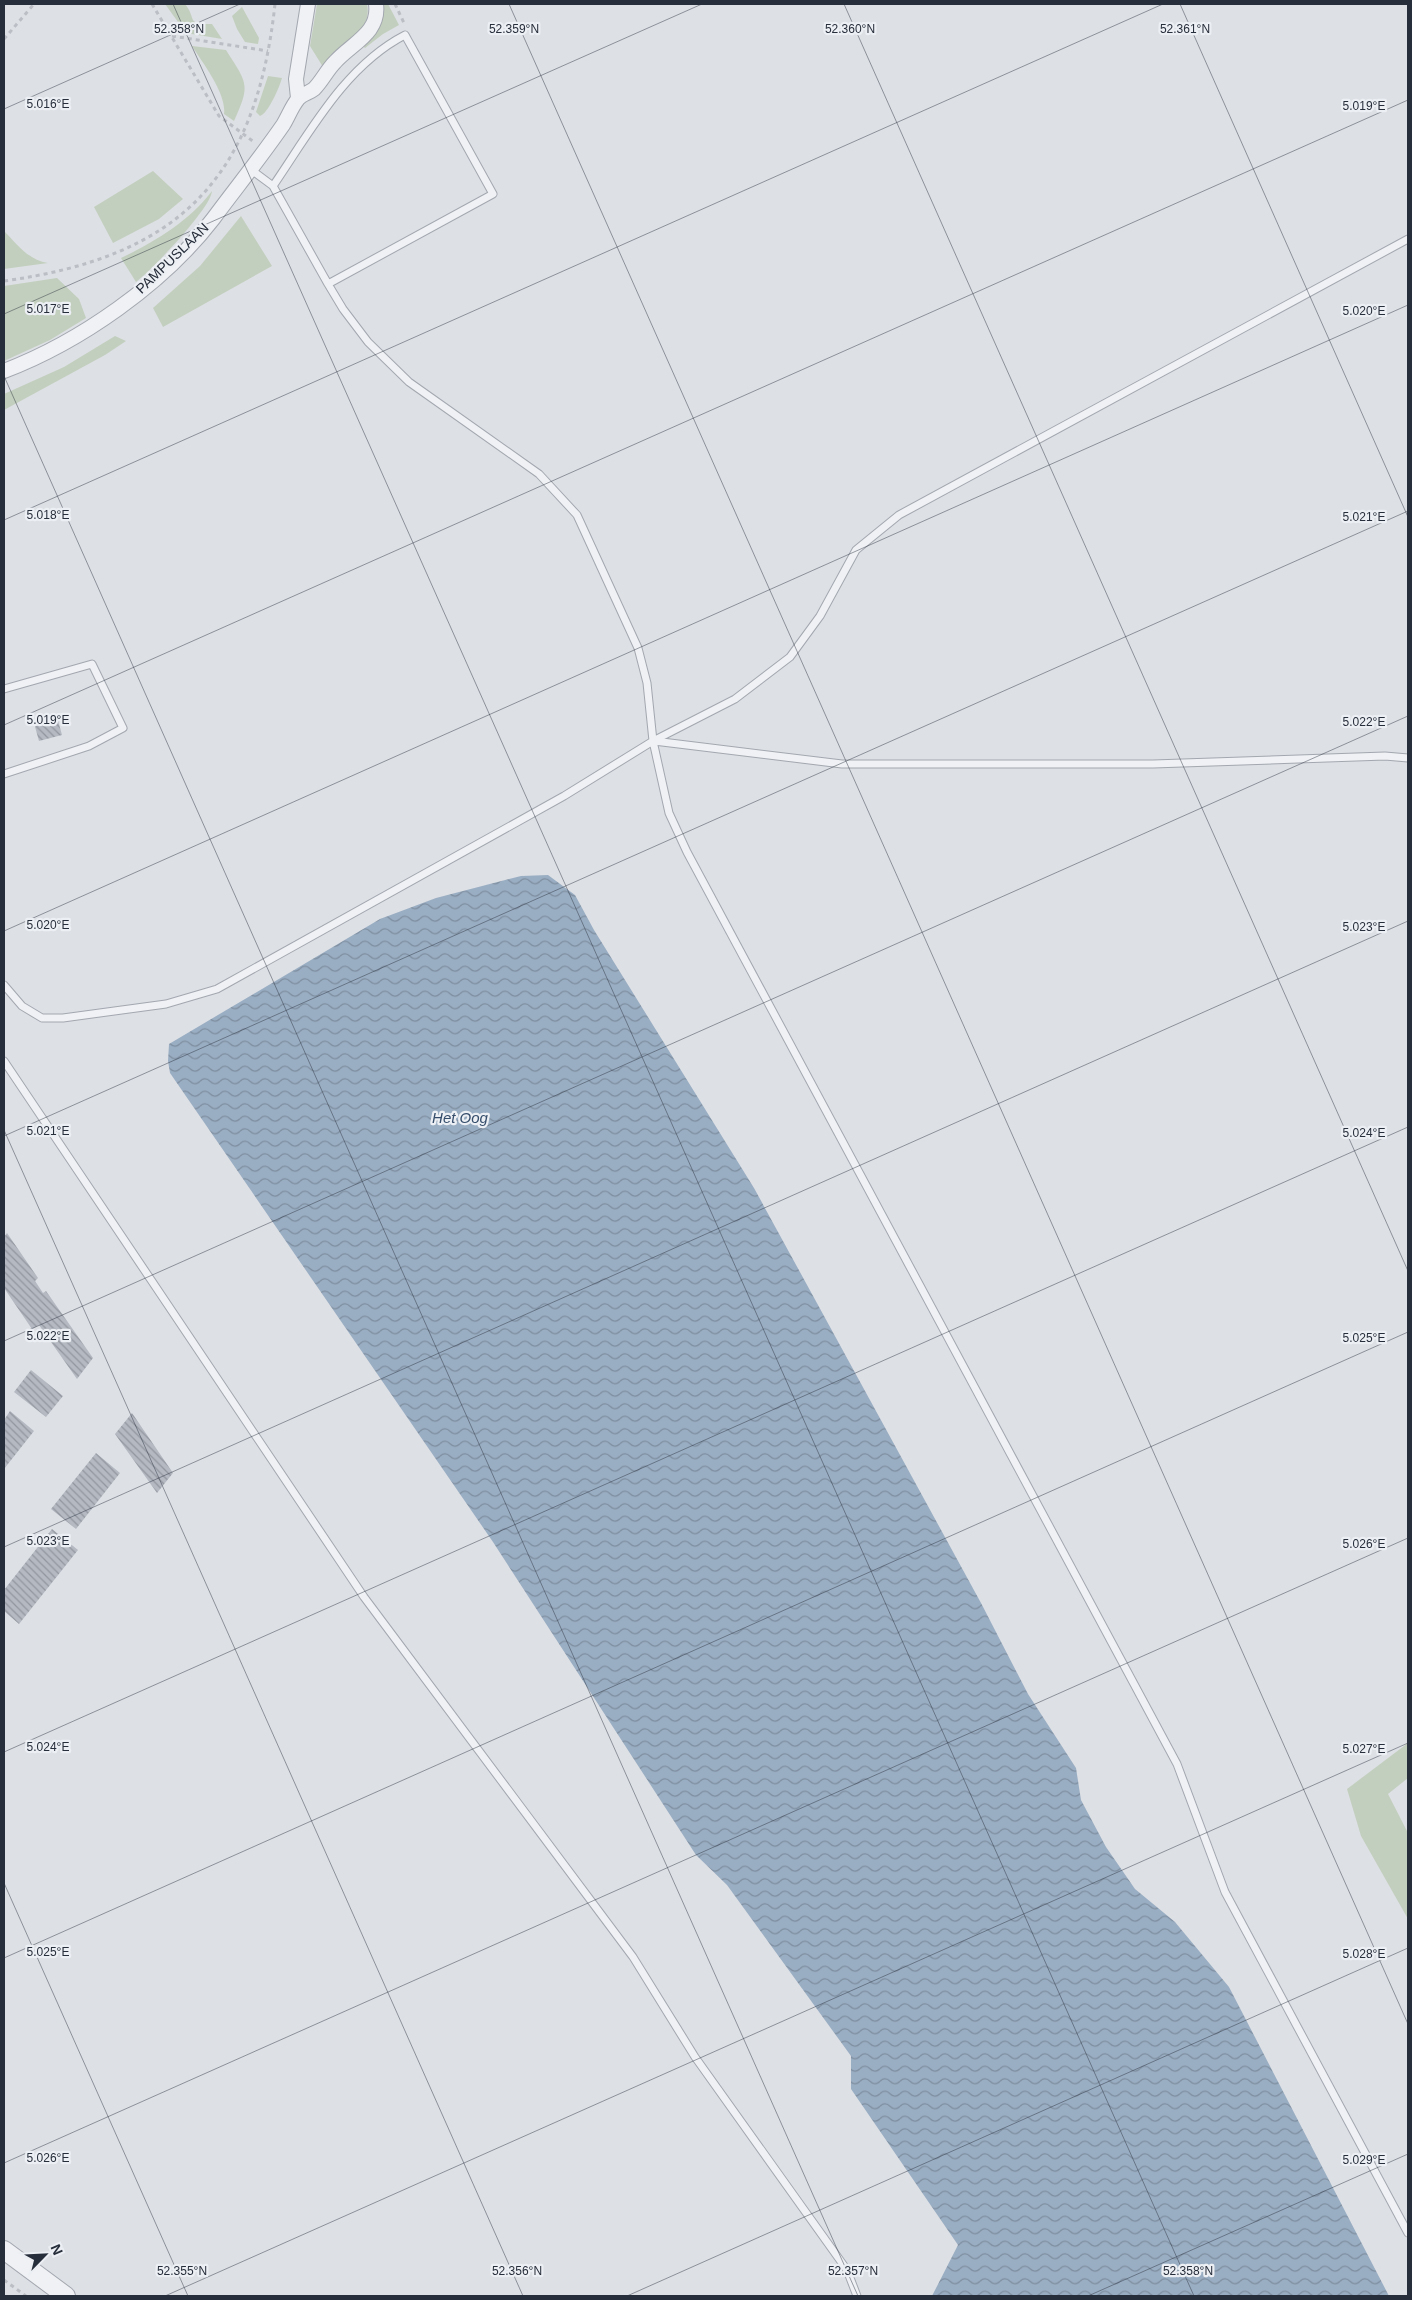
<svg xmlns="http://www.w3.org/2000/svg" width="1412" height="2300" font-family="Helvetica,sans-serif">
<style>
.grass{fill:#c3cfbe}
.water{fill:url(#water-waves)}
.building{fill:url(#building-back-hatch)}
.lines{fill:none;stroke-linecap:round;stroke-linejoin:round}
.service-casing{stroke:#a3a7af;stroke-width:9}
.minor-casing{stroke:#a3a7af;stroke-width:16}
.tertiary-casing{stroke:#a3a7af;stroke-width:20}
.path{stroke:#bbbec4;stroke-width:3;stroke-dasharray:4 4;stroke-linecap:butt}
.service{stroke:#eff1f4;stroke-width:7}
.minor{stroke:#eff1f4;stroke-width:14}
.tertiary{stroke:#eff1f4;stroke-width:18}
.ticks{fill:none;stroke:#272e3b;stroke-width:1;stroke-opacity:0.45}
.labels{text-anchor:middle;stroke-width:4.5;stroke-linejoin:round;paint-order:stroke}
.street-label{font-size:14px;fill:#272e3b;stroke:#eceff3}
.water-label{font-size:15px;font-style:italic;fill:#354d6b;stroke:#eceff3}
.ticks-label{font-size:12px;text-anchor:middle;fill:#272e3b;stroke:#eceff3;stroke-width:4.5;stroke-linejoin:round;paint-order:stroke}
</style>
<defs>
<pattern id="water-waves" width="16" height="10" patternUnits="userSpaceOnUse" patternTransform="scale(1.25)"><rect width="16" height="10" fill="#9aaec3"/><path d="M0 5q4-4 8 0t8 0" fill="none" stroke="#7e8ea0"/></pattern>
<pattern id="building-back-hatch" width="6" height="6" patternUnits="userSpaceOnUse" patternTransform="scale(1.25)"><rect width="6" height="6" fill="#b4b9c2"/><path d="M-1 5l2 2M0 0l6 6M5-1l2 2" fill="none" stroke="#92979f"/></pattern>
</defs>
<rect width="100%" height="100%" fill="#dde0e5"/>
<path class="grass" d="M165,4h20c12,14 0,21 27,20l10,15 -36,-6z
M317,4h50c2,10 0,19 -7,27l-37,36 -13,-21z
M383,4h5l11,21 -16,9 -18,14 -3,-3c13,-12 22,-22 21,-41z
M242,7l17,31 -1,6 -13,-2 -8,-13 -5,-13z
M192,46l34,4c21,33 25,34 8,71l-10,-7c3,-20 -22,-52 -32,-68z
M268,76l14,2c-2,8 -14,36 -22,38l-4,-4z
M153,171l30,28 -24,20 -46,24 -19,-36z
M212,191c-1,17 -60,79 -76,91l-15,-24c35,-17 67,-36 91,-67z
M241,216l31,50 -109,61 -10,-19 47,-42z
M4,231c13,13 24,29 44,32l-44,6z
M57,278l22,21 7,19 -36,22 -46,21v-75z
M115,336l11,5 -21,14 -101,55v-16l60,-27z
M1408,1743v35l-20,16 20,39v86l-47,-83 -14,-47z"/>
<path class="water" d="M548,875l27,20 19,35 160,258 227,415 47,91 48,74 5,32 25,47 29,42 40,33 54,65 160,309h-457l26,-51 -107,-156v-33l-124,-171 -31,-30 -203,-313 -323,-469 -2,-12 1,-17 211,-125 56,-21 85,-22z"/>
<path class="building" d="M57,717l5,18 -23,6 -5,-18z
M7,1233l31,45 -3,3 8,12 3,-2 47,67 -16,21 -38,-54 -7,4 -28,-41v-51z
M31,1370l32,26 -17,21 -32,-25z
M10,1411l24,20 -30,38v-49z
M132,1413l41,60 -16,20 -42,-59z
M96,1453l24,20 -44,56 -25,-20z
M52,1529l26,21 -59,74 -15,-13v-21z"/>
<g class="lines">
<defs>
<path id="service" d="M250,169l23,17 55,98 165,-90 -88,-159c-60,31 -95,97 -132,151
M328,284l15,25 25,33 41,40 130,92 38,41 61,133 9,35 6,58 16,72 18,39 490,912 48,128 183,341
M4,689l88,-25 31,64 -34,18 -85,28
M654,741l188,23h311l232,-8 23,2
M4,985l18,21 20,12h21l103,-14 51,-15 347,-193 89,-55 82,-42 55,-42 30,-41 36,-66 43,-35 509,-276
M4,1061l360,536 269,360 62,100 152,213 10,26"/>
<path id="minor" d="M298,98l-2,-19 12,-75
M4,371c76,-29 159,-87 209,-152 23,-31 48,-62 70,-94 5,-8 9,-19 15,-26 4,-5 11,-6 16,-10 8,-8 13,-19 21,-27 17,-19 45,-29 41,-58"/>
<path id="tertiary" d="M4,2250l62,46"/>
</defs>
<use href="#service" class="service-casing"/>
<use href="#minor" class="minor-casing"/>
<use href="#tertiary" class="tertiary-casing"/>
<path class="path" d="M152,4l67,112 35,26
M395,4l9,19
M172,36l96,15
M4,39l30,-35
M4,281c174,-24 252,-101 271,-277
M4,2280l22,16"/>
<use href="#service" class="service"/>
<use href="#minor" class="minor"/>
<use href="#tertiary" class="tertiary"/>
</g>
<path class="ticks" d="M173,4l1021,2292M509,4l899,2020M844,4l564,1267M1180,4l228,513M4,109l236,-105M4,314l698,-310M4,376l854,1920M4,520l1159,-516M4,725l1404,-625M4,931l1404,-626M4,1130l519,1166M4,1136l1404,-625M4,1341l1404,-625M4,1547l1404,-626M4,1752l1404,-625M4,1883l184,413M4,1958l1404,-626M4,2163l1404,-625M165,2296l1243,-553M627,2296l781,-348M1088,2296l320,-142"/>
<g class="labels">
<g class="street-label">
<text transform="translate(172 258) rotate(-44)" y="5">PAMPUSLAAN</text>
</g>
<g class="water-label">
<text x="460" y="1123">Het Oog</text>
</g>
</g>
<g class="ticks-label">
<text x="179" y="33">52.358°N</text>
<text x="514" y="33">52.359°N</text>
<text x="1185" y="33">52.361°N</text>
<text x="850" y="33">52.360°N</text>
<text x="48" y="108">5.016°E</text>
<text x="1364" y="110">5.019°E</text>
<text x="48" y="313">5.017°E</text>
<text x="1364" y="315">5.020°E</text>
<text x="48" y="519">5.018°E</text>
<text x="1364" y="521">5.021°E</text>
<text x="48" y="724">5.019°E</text>
<text x="1364" y="726">5.022°E</text>
<text x="48" y="929">5.020°E</text>
<text x="1364" y="931">5.023°E</text>
<text x="48" y="1135">5.021°E</text>
<text x="1364" y="1137">5.024°E</text>
<text x="48" y="1340">5.022°E</text>
<text x="1364" y="1342">5.025°E</text>
<text x="48" y="1545">5.023°E</text>
<text x="1364" y="1548">5.026°E</text>
<text x="48" y="1751">5.024°E</text>
<text x="1364" y="1753">5.027°E</text>
<text x="48" y="1956">5.025°E</text>
<text x="1364" y="1958">5.028°E</text>
<text x="48" y="2162">5.026°E</text>
<text x="1364" y="2164">5.029°E</text>
<text x="182" y="2275">52.355°N</text>
<text x="517" y="2275">52.356°N</text>
<text x="853" y="2275">52.357°N</text>
<text x="1188" y="2275">52.358°N</text>
</g>
<rect width="1412" height="2300" fill="none" stroke="#272e3b" stroke-width="10"/>
<g transform="translate(45 2255) rotate(66)" stroke="#eceff3" stroke-width="4" paint-order="stroke">
<path d="M0-4L9 19L0 12L-9 19Z" fill="#272e3b"/>
<text y="-8" font-size="14" font-weight="bold" text-anchor="middle" fill="#272e3b">N</text>
</g>
</svg>
